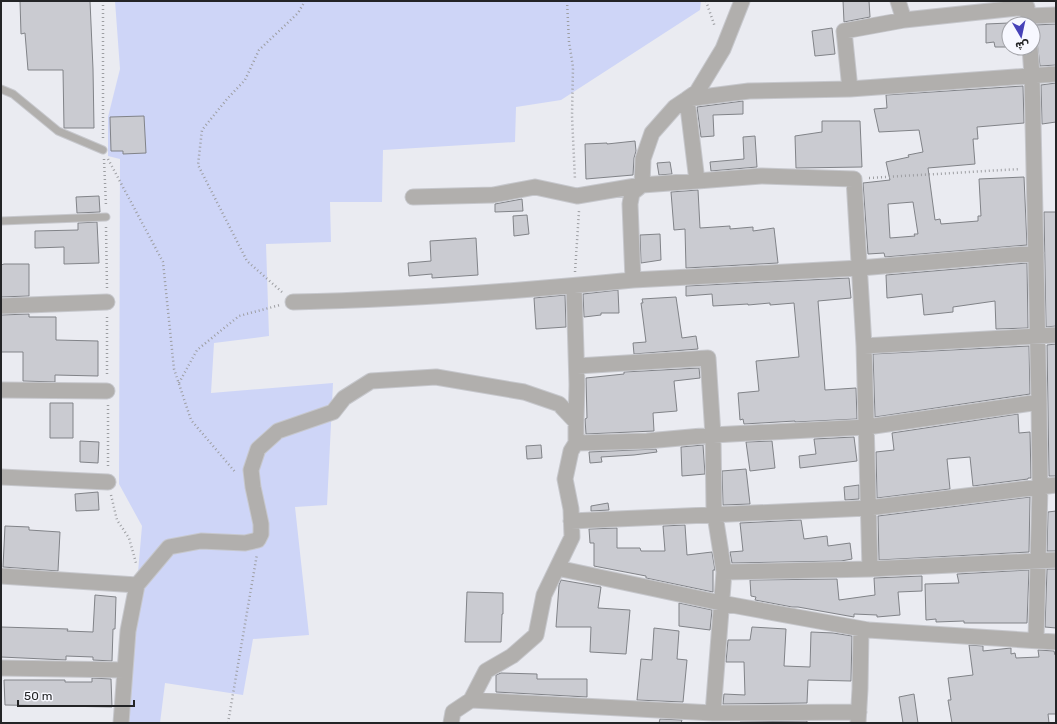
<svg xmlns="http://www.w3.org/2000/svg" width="1057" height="724" font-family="Rubik,'Noto Naskh Arabic',sans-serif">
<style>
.green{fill:#ced5f7}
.building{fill:#cacbd1;stroke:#818388;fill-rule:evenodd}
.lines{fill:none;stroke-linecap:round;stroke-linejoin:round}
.service-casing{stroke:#c6c7cc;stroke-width:9}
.minor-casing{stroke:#c6c7cc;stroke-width:17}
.path{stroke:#9d9ea2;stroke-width:2.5;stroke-dasharray:1 3;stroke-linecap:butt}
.service{stroke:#b1afad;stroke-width:7}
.minor{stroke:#b1afad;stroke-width:15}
</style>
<rect width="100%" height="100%" fill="#eaebf1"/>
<path class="green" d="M115,1h586l-1,9 -139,90 -45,7 -1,35 -132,8 -1,52h-52l1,40 -65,2 3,92 -55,7 -3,50 122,-10 -6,122 -32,2 14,128 -56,4 -10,56 -78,-12 -5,40h-35l17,-197 -23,-42 1,-325 -12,-3v-39l12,-48z"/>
<path class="building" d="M20,1h70l3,68 1,59h-30l-1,-58h-35l-3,-37 -4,1z
M843,1h26l1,16 -26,5z
M1009,23v24h-14l-1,-5 -8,1v-19z
M1056,24v41l-16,1 -5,-41z
M832,28l3,26 -20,2 -3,-25z
M1056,83v39l-14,2 -1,-39z
M1023,86l1,37 -47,4 1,12h-5l2,25 -47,4 7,52 5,-1 1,5 37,-3v-5h3l-2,-37 45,-2 3,68 -142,12 -1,-4 -16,1 -5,-71 27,-3 -4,-18 23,-5 -1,-2 15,-3 -4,-22 -40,2 -5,-23 13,-1 -1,-13zM913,202l5,32h-4l1,2 -25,2 -2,-34z
M743,101v13l-30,1 1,21 -13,1 -4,-30z
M144,116l2,37 -23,1v-3h-12l-1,-34z
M822,121h38l2,46 -66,1 -1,-32 27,-4z
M755,136l2,31 -46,4 -1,-9 34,-3 -1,-22z
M635,141l1,10 -2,7 -1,17 -47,4 -1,-35 22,-1v1z
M670,162l2,12 -13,1 -2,-12z
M698,190l2,38 30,-2v3l23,-2v4l21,-3 4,35 -92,5 -1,-39 -11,1 -3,-38z
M99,196l1,16 -23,1 -1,-16z
M522,199l1,12 -28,1v-8z
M1044,212h12v114l-10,1z
M527,215l2,19 -15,2 -1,-20z
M97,222l2,41 -35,1v-17l-29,1v-17l43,-1v-7z
M660,234l1,26 -20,3 -1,-28z
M476,238l2,37 -46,3v-4l-23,2 -1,-13 23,-2 -1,-20z
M1027,263l1,65 -32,1 -1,-28 -42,6v5l-29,3 -2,-21 -35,4 -1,-23z
M4,264h25v32l-28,1v-32z
M849,278l2,20 -33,3 7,89 31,-2 1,31 -62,3v-1l-51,3 -1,-5 -3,1 -2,-27 21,-2 -3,-30 43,-4 -5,-54 -24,2v-2l-22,2v-1l-35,2 -1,-12 -26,2v-10z
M618,290l1,23h-18v2l-17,2 -1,-23z
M565,295l1,32 -30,2 -2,-31z
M676,297l6,41 14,-2 2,13 -64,5 -1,-11 13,-1 -5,-39h2l-1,-4z
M29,314v3h27v23l42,1v35l-43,-1v7l-32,-1v-29h-22v-37z
M1056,344v132h-7l-2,-131z
M1029,346l1,48 -155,23 -2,-63z
M699,368l1,10 -26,3 3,30 -24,2 1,18 -68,3 -1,-15 2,-1 -1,-40 38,-4v-2z
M50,403h23v35h-23z
M1018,414l1,19 11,-1 1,46h-3v1l-55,7 -3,-29 -23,2 3,30 -73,9 -1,-46 18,-2 -2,-17z
M854,437l3,24 -57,7 -1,-12 17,-2 -2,-15z
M80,441l19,1 -1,21 -18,-1z
M772,441l3,27 -25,3 -4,-29z
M541,445l1,13 -15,1 -1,-13z
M703,445l2,29 -23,2 -1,-29z
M656,449l1,3 -23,3 -33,2 1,5 -12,1 -1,-11z
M746,469l4,35 -27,1 -1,-34z
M859,485v14l-14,1 -1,-13z
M98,492l1,18 -23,1 -1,-17z
M1030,497l-1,55 -150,8 -1,-44z
M608,503l1,7 -18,1v-5z
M1056,511v40h-9l1,-39z
M801,520l3,19 23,-3 1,10 22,-3 2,16 -11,2 -109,2 -2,-11 13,-1 -3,-28z
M685,525l2,30 25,-3 3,18h-2v22l-67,-14v-2l-52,-10v-23h-4l-1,-14 28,-1v20h23l1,3h24l-2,-25z
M5,526l24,1v3l31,2 -2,39 -55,-4z
M1047,569h9v59l-11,-1z
M1029,570l-2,53h-63v-2l-28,1v-3l-10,1 -1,-36 34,-1 -2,-9z
M922,576v15l-24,1 2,23 -23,2v-2l-23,-1v3l-56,-10h-6l-37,-7 1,-3 -5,-1 -1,-16 87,-1 2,21 36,-5 -1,-17z
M561,580l40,7 -3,21 32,2 -4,44 -36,-2 1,-25h-35l3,-42z
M467,592l36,1v21h-1l-1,28h-36z
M95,595l21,2 -1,32h-2l-1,32 -19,-1v-3l-27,-1v4l-65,-3v-30l67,2 -1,2 26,1z
M679,603l33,7 -2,20 -31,-4z
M752,627l34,2 -2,37 26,1 1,-35 22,1 19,3 -1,45 -43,-1 -1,23 -84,1 1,-10 21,1 -1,-33h-18l2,-22h22z
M654,628l25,3 -2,28 10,1 -4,42 -46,-2 4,-41 11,1z
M969,645l14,1v5l28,-3v6l4,-1 1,5 23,-1 -1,-7 16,1 1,4 1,-1v60h-8l1,9h-97l-4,-23h3l-3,-22 25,-3z
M501,673l36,1v5h50v18l-91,-5v-17z
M92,678l19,1 1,28 -107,-2 -1,-25h61v2h27z
M914,694l4,29h-15l-4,-26z
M660,719l22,1 -1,3h-22z
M807,721v2h-67v-1z"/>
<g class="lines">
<defs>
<path id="service" d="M1,89l12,5 45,37 45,19
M1,221l105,-4"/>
<path id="minor" d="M742,1l-19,48 -26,43 -10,7 10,82 64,-5 93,3 10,167 6,223
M898,1l6,19 123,-13
M1028,16l28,-1
M1030,48l2,27 7,327 1,84 -4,154
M850,89l-6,-58 60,-11
M413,197l80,-2 42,-8 42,9 65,-11 55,-4
M633,280l227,-12 176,-15
M574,286l3,99 -1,37
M293,302c113,-2 227,-11 340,-22l-3,-76 2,-11 10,-8 1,-26 9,-26 23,-26 12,-8 62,-8 101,-2 206,-15
M1,306l106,-4
M864,346l192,-11
M577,366l131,-8 5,77 1,74 10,63 -11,141
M1,390l106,1
M576,443l71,-2 66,-6 154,-8 172,-25
M1,477l107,5
M571,521l297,-13 188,-23
M557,568l164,35 147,27 188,12
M724,572l146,-3 186,-9
M1,576l136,9
M1,668l124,2
M471,700l242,13 146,-1
M121,723l7,-92 9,-46 32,-38 32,-6 44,2 13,-3 3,-6v-10l-8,-37 -2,-17 7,-21 20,-18 55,-19 11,-14 27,-17 65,-4 88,15 35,12 17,18v21l-5,8 -6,28 6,30 1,28 -28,58 -8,40 -24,21 -26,15 -15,29 -18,12 -2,11
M858,723l2,-34 1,-60"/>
</defs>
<use href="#service" class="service-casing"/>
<use href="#minor" class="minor-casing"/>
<path class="path" d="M103,1v137
M567,1l2,41 4,25 -1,49 3,64
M706,1l9,26
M104,159l2,47
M108,159l55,103 11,107 17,51 45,53
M869,178l151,-9
M106,227l1,61
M575,272l4,-61
M282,292l-35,-31 -49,-96 4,-35 25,-31 18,-19 14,-30 39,-37 7,-12
M107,317v59
M179,383l18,-33 42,-34 41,-11
M108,405v63
M111,495l6,25 12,18 7,25
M228,723l29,-169"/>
<use href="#service" class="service"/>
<use href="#minor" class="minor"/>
</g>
<rect width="1057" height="724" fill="none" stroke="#232426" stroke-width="4"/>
<g transform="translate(1021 36) rotate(171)"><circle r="19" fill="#f7f8ff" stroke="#a2a3a8"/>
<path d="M0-3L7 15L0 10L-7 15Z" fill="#4642b8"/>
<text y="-6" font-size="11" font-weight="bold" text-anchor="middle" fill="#232426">ش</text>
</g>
<path d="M18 700v6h116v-6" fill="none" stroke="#232426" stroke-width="2"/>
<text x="24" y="700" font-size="12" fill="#232426" stroke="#f7f8ff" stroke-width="3" paint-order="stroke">50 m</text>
</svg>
